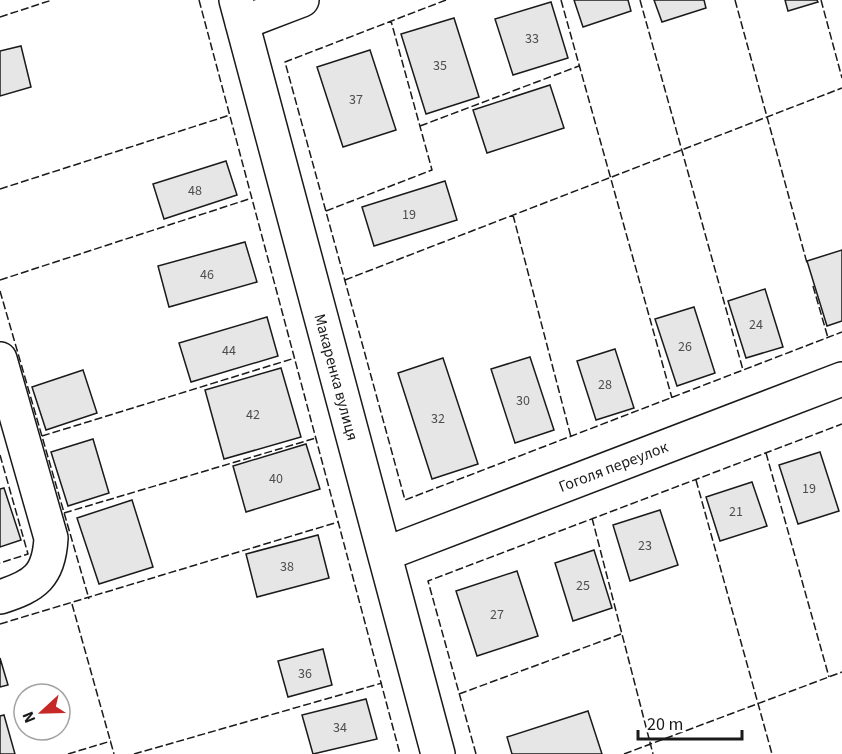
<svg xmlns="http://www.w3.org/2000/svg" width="842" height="754" font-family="'Source Sans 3',sans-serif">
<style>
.building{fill:#e6e6e6;stroke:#1a1a1a;stroke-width:1.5}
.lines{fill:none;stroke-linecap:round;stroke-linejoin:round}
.minor-casing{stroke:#1a1a1a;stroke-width:36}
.minor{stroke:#fff;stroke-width:33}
.fence{stroke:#1a1a1a;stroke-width:1.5;stroke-dasharray:8 3;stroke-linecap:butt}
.labels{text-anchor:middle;stroke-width:4.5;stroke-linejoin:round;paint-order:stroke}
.number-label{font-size:14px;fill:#4d4d4d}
.street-label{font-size:16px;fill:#1a1a1a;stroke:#fff}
</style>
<rect width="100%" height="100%" fill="#fff"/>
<path class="building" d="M574,0h54l3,11 -48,16z
M654,0h50l2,8 -44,14z
M785,0h32l1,2 -30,9z
M551,2l17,56 -55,17 -18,-56z
M454,18l25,79 -53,17 -25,-80z
M21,46l10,41 -31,9v-45z
M370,50l26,80 -53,17 -26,-80z
M550,85l14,43 -77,25 -14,-43z
M226,161l11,34 -73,24 -11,-35z
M445,181l12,39 -83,26 -12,-39z
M245,242l12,40 -88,25 -11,-41z
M842,250v71l-15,5 -20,-65z
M765,289l18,58 -37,11 -18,-57z
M694,307l21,66 -38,13 -22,-67z
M267,317l11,39 -87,26 -12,-39z
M615,349l19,59 -38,12 -19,-59z
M530,357l24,73 -39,13 -24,-74z
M443,358l35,106 -46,15 -34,-106z
M281,368l20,69 -77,22 -19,-69z
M83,370l14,43 -51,17 -14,-43z
M93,439l16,54 -41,13 -17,-54z
M306,444l14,45 -74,23 -13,-46z
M820,452l19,59 -41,13 -19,-59z
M752,482l15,44 -47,15 -14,-44z
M4,488l17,52 -21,7v-58z
M132,500l21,67 -54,17 -22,-66z
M660,510l18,55 -48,16 -17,-56z
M318,535l11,43 -72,19 -11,-43z
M594,550l18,58 -39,13 -18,-58z
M517,571l21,65 -61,20 -21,-65z
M323,649l9,36 -44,12 -10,-36z
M0,658l8,27 -8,2z
M366,699l11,40 -64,15 -11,-39z
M588,711l14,43h-90l-5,-17z
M4,715l11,39h-15v-38z"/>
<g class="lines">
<defs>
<path id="minor" d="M236,0l202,754
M242,23l60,-23
M0,359l51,179c-2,38 -16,48 -51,59
M385,554l457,-175"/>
</defs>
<use href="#minor" class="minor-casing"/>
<use href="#minor" class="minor"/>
<path class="fence" d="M199,0l201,754
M446,0l-161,62 120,438 437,-168
M561,0l111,398
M640,0l103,370
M735,0l72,263
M821,0l21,78
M0,17l52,-17
M420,126l159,-60
M0,189l230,-74
M326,211l106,-41 -41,-149
M513,215l58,222
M0,280l252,-82
M345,280l497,-192
M813,286l15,52
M0,291l89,308
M42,436l253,-78
M766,453l63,224
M0,455l28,99 -28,9
M696,480l76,274
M64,513l252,-75
M592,518l61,236
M72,604l42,150
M0,624l338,-102
M459,694l162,-60
M68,754l43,-13
M134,754l248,-71
M476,754l-48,-173 414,-157
M624,754l218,-82"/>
</g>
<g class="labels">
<g class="number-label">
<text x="532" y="43">33</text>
<text x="440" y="70">35</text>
<text x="356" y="104">37</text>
<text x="195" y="195">48</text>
<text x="409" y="219">19</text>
<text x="207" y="279">46</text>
<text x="756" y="329">24</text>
<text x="685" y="351">26</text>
<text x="229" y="355">44</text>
<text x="605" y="389">28</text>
<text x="523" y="405">30</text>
<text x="253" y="419">42</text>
<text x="438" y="423">32</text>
<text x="276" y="483">40</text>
<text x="809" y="493">19</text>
<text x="736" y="516">21</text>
<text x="645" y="550">23</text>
<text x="287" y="571">38</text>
<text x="583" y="590">25</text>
<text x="497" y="619">27</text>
<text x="305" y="678">36</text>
<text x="340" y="732">34</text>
</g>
<g class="street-label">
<text transform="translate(337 377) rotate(75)" y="6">Макаренка вулиця</text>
<text transform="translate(613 466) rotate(-21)" y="6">Гоголя переулок</text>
</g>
</g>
<g transform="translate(42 712) rotate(248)"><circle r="28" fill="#ffffff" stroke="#a3a3a3" stroke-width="1.5"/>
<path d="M0-4.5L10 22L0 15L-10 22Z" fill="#c62828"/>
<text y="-9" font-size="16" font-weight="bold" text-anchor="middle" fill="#1a1a1a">N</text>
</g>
<path d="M638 730v9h104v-9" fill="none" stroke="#1a1a1a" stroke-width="3"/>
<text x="647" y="730" font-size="18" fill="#1a1a1a" stroke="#ffffff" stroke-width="4.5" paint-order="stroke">20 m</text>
</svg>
